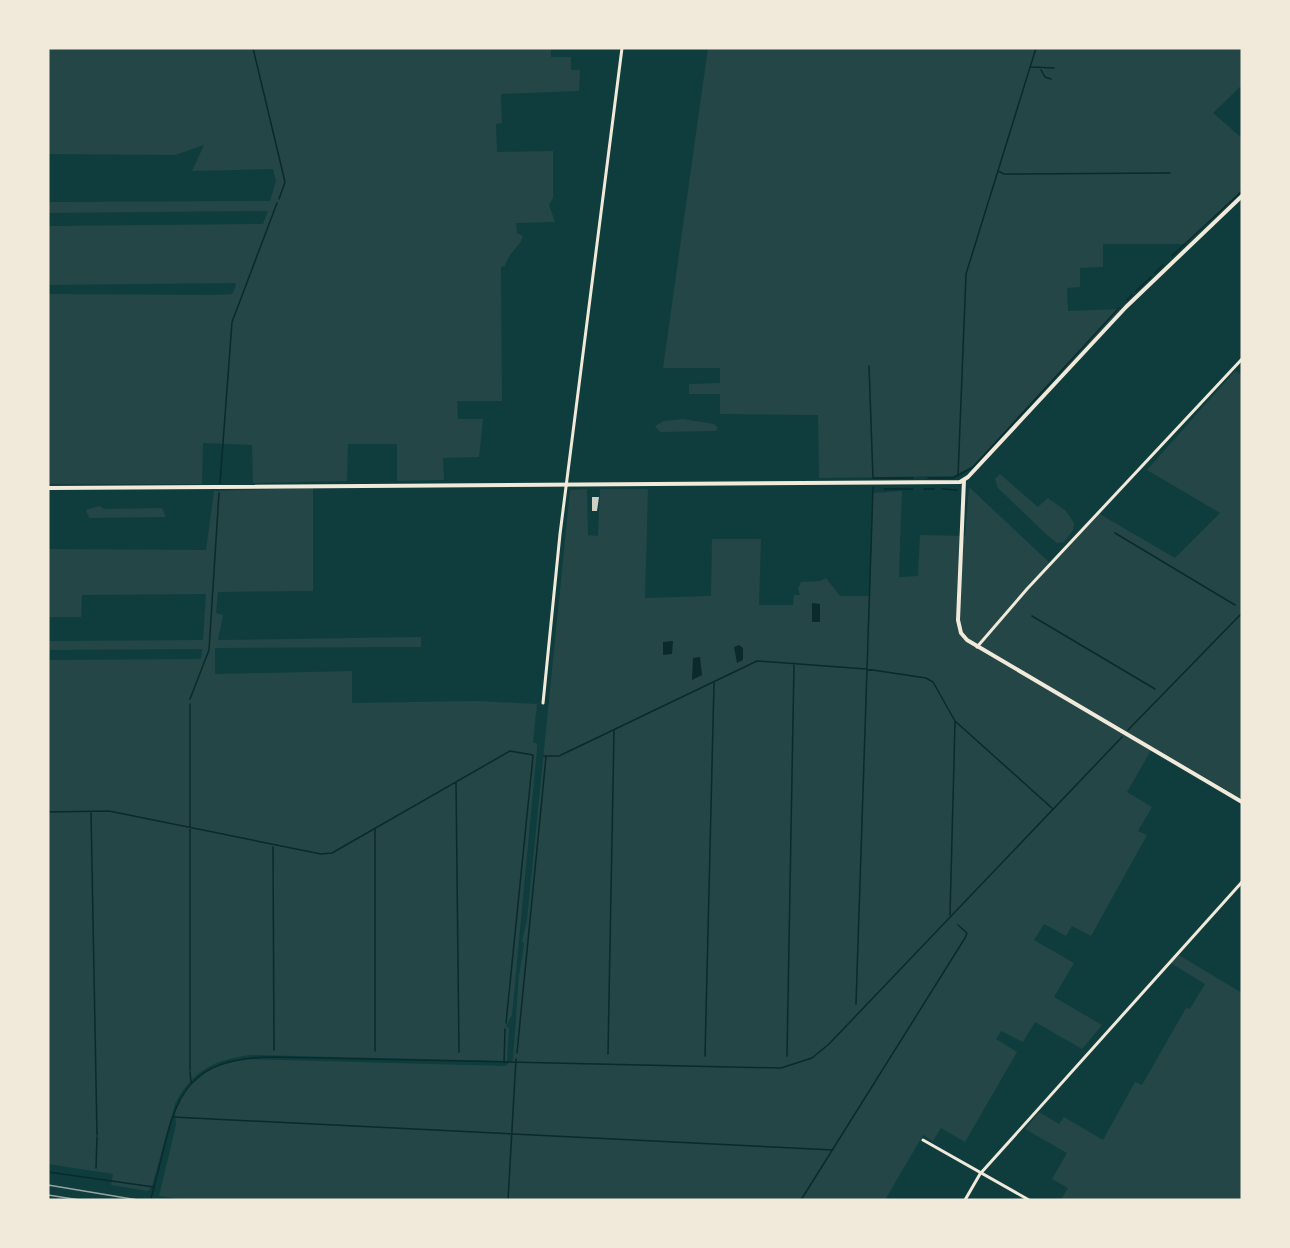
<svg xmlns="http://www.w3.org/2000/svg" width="1290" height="1248" font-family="Quicksand,sans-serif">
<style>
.green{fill:#244646}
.water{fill:#0a2a2b}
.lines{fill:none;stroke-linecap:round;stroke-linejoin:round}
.stream{stroke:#0a2a2b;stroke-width:1.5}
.building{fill:#cfcfc3}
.minor{stroke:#f1e9da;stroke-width:3}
.tertiary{stroke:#f1e9da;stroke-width:4}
.rail{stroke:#97a49c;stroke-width:1.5}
</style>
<rect width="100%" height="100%" fill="#0f3d3e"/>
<path class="green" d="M48,48h503v9h20v13h9l-1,21 -78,3 1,29 -6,1 1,28 56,-1v47l-4,7 6,17 -39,1 1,10 6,3c-4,12 -15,17 -18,30l-4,1 1,134h-45l1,18h25l-4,38 -36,1 1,22 -47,1v-37h-49l-1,37 -94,2 -1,-38 -49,-2 -1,41h-154v-190l165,1 19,-1 4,-8 -1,-3 -187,2v-59l215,-2 5,-13 -220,2v-11l222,-1 6,-20 -3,-12 -81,2 12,-26 -29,10 -127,-1z
M708,48h534v37l-29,28 29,25v54l-55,52h-84v23l-23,1v19l-13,1 1,23 53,-2 -148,158 -20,9 -134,2 -1,-63 -98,-1v-20h-31v-10l31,-1v-15h-57z
M1235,371l7,4v424l-89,-52 -26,45 25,15 -14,24 9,4 -56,101 -19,-10 -6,10 -22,-12 -10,16 40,23 -20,34 48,28 -20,24 -47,-27 -12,20 -22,-11 -5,8 21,13 -52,90 -24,-14 -8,13 -10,-6 -38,65h-698l-28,-4 17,-71 -1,-13 10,-22 21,-18 12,-6 27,-7 260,7 8,-6 6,-85 5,-31 -2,-3 5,-21 43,-430 17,-1 1,46 10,1 2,-47h48l-3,109 66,-2 1,-57h49l-2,66h34l1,-10h6l-2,-6 3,-7 19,-1 6,-3 14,18h30l3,-103 29,-2 -3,86 19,-1 2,-41 45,1 4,-49 82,77 47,-51 77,45 45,-45 -73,-43z
M683,419l31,5 4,4 -2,3 -56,1 -5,-6 9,-5z
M1000,474l38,33 10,-9 18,13 8,12 -1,7 -9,12 -7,1 -9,-7 -50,-48 -3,-9z
M313,488v103l-95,1 -2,21 7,2 -5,25 203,-3v10l-206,1v26l137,-3v32l125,-2 60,3 -4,38 4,2v5l-25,266 -6,11 3,2 -2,33 -255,-6c-38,4 -60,16 -77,49l-23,82 -4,5 -37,-6 2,-11 -65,-10v-504l153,-1 1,-10 -154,1v-9l155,-1 3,-46 -124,1 -1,22h-33v-68l158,1 8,-59z
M99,506l6,3 57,-1 4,9 -77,1 -3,-8z
M1177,954l65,39v207h-181l7,-12 -16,-9 15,-26 -42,-24 14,-17 20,12 5,-7 39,23 32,-58 7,3 44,-77 4,1 15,-25 -36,-22z"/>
<path class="water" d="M812,603l8,1v18h-8z
M673,641l-1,13 -9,1v-13z
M739,645l4,3v12l-6,3 -3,-16z
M700,657l2,18 -10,5 1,-22z"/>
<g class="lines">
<path class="stream" d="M253,48l32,134 -6,17
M1031,67l23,1
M1041,70l4,7 6,2
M998,171l6,3 166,-1
M1172,256l70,-65
M1155,273l8,-8
M1136,291l15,-14
M1127,300l5,-5
M869,366l4,112h40
M958,476l8,-202 70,-226
M928,478h25l20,-11 146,-159
M220,483l12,-161 45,-119
M884,489h29
M924,489h10
M942,489l15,1
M1115,533l120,72
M1032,616l123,73
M190,699l19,-49 10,-157
M1128,730l114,-117
M544,756h15l198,-95 109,8 60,9 7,4 22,39 98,88
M456,782l3,270
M48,812l61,-1 212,43 11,-1 178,-102 23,4
M91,812l6,323
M375,829v222
M273,847l1,203
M950,915l5,-193
M856,1004l17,-517
M506,1023l27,-267
M517,1053l29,-296
M608,1054l6,-323
M705,1056l9,-373
M787,1056l7,-393
M504,1063l1,-34
M190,1070v-366
M190,1072l1,10
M173,1117l660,33
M96,1168l1,-31
M48,1172l106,15
M151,1198c24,-82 17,-141 123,-141l507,11 31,-10 17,-14 293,-307
M508,1200l8,-141
M801,1200l164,-262 2,-5 -9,-8"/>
</g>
<path class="building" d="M592,497h7l-2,14h-5z"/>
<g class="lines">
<path class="minor" d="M977,647l50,-58 215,-230
M543,703l17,-169 62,-486
M923,1140l106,60
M965,1200l15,-26 262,-292"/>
<path class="tertiary" d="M964,480l-6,140 3,13 6,7 275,162
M48,488l912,-6 8,-5 158,-170 116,-111"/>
<path class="rail" d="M48,1185l90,15
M48,1195l32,5"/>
</g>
<rect width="1290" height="1248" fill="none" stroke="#f1e9da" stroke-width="99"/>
</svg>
